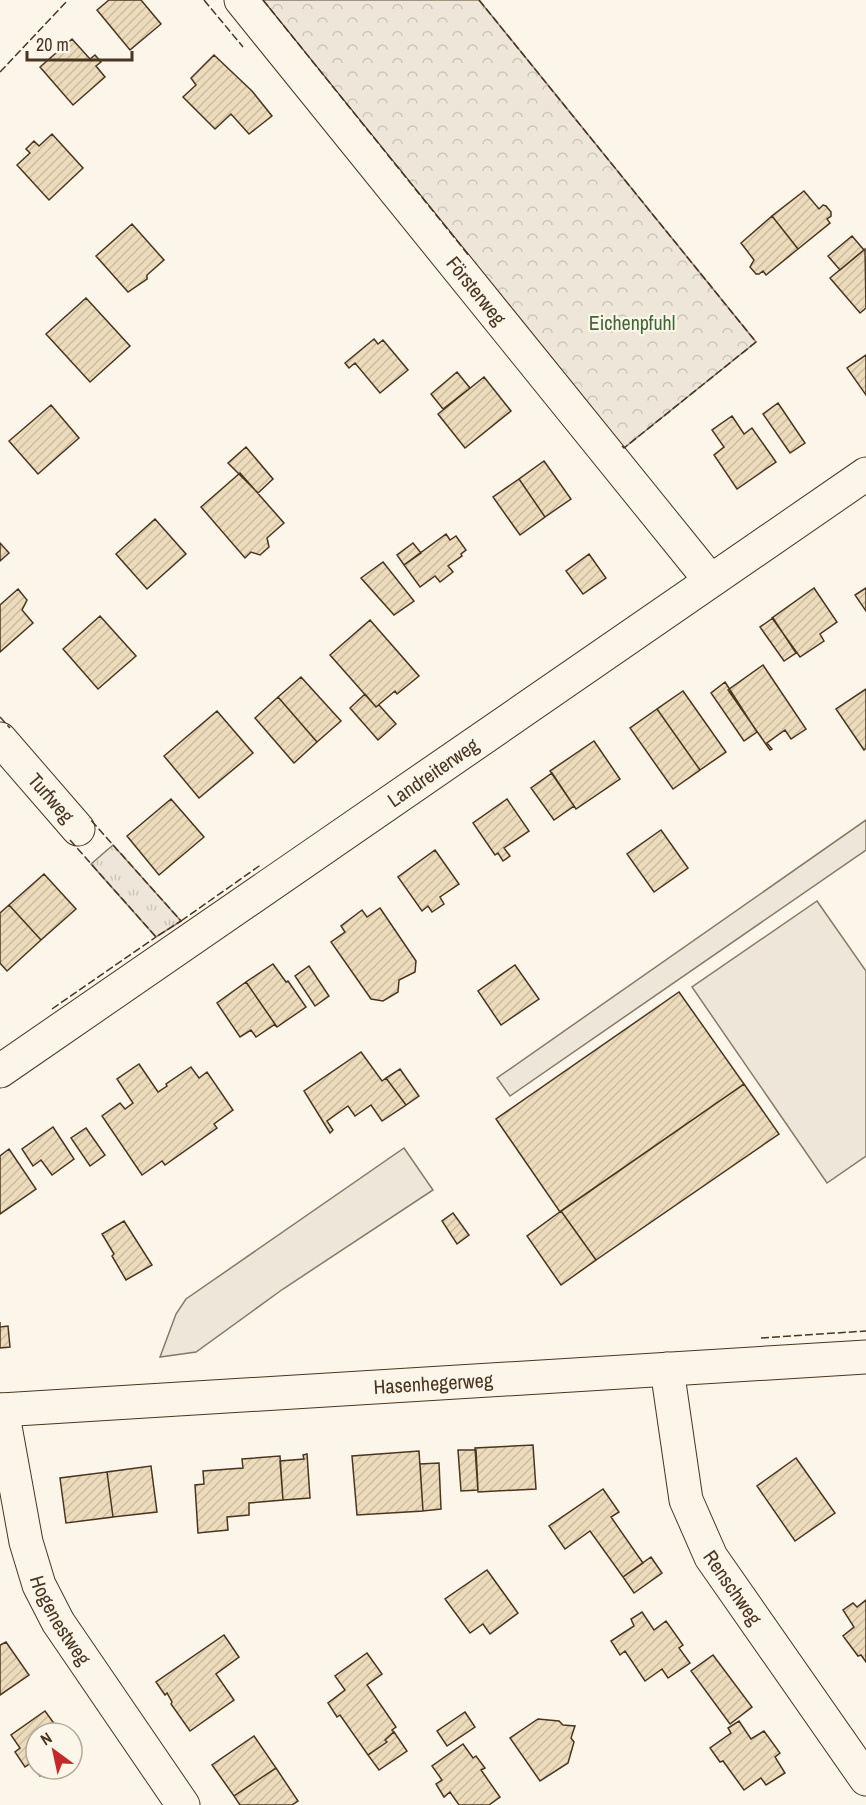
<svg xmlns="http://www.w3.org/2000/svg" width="866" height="1805" font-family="'Archivo Narrow',sans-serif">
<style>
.grass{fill:url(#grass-tufts);stroke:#887966;stroke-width:1.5}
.forest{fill:url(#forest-crowns);stroke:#887966;stroke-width:1.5}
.park{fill:#ede6d9;stroke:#887966;stroke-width:1.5}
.parking{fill:#ede7d9;stroke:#887966;stroke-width:1.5}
.building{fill:url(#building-hatch);stroke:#4a3520;stroke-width:1.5}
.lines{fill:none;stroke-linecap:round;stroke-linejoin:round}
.minor-casing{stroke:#4a3520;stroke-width:35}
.minor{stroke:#fbf6e9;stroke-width:33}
.fence{stroke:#4a3520;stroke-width:1.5;stroke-dasharray:8 3;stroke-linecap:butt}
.labels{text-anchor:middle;stroke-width:4.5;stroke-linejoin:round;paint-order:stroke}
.street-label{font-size:20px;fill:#4a3520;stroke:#fbf6e9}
.park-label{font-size:20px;fill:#436837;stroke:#fbf6e9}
</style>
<defs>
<pattern id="grass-tufts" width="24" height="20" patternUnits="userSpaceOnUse" patternTransform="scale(1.5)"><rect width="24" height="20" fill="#ede6d9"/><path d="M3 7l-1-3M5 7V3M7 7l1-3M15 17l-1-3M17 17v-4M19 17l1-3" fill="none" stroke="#cdc6ba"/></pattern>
<pattern id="forest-crowns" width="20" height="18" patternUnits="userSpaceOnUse" patternTransform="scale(1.5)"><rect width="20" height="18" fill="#ede6d9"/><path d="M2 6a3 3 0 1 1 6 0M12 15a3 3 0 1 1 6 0" fill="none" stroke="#cdc6ba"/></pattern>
<pattern id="building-hatch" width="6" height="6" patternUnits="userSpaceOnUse" patternTransform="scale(1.5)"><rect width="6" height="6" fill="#ecdcbc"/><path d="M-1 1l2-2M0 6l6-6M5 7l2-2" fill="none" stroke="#ccbda1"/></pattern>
</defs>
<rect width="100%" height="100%" fill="#fbf6e9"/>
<path class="grass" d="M113,845l68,76 -25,16 -65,-73z"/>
<path class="forest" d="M263,0h216l277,342 -132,106z"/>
<path class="park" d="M866,820v30l-356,246 -13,-18z
M817,901l49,70v185l-39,27 -135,-196z"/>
<path class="parking" d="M404,1148l29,42 -150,99 -87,63 -36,5 16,-43 10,-15z"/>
<path class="building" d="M109,0h32l20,24 -31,26 -33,-40z
M72,39l18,20 5,-4 6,7 -5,4 9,11 -32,28 -33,-38z
M214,55l38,36 20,25 -23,18 -18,-20 -16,15 -32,-32 13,-12 -5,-7z
M52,134l31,34 -34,32 -32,-35 13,-12 -4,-4 8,-8 5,5z
M804,191l15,18 4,-4 3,1 5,6v4l-4,3 3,4 -32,26 -26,-33z
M772,216l26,33 -32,26 -3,-4 -4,3h-3l-6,-7 4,-7 -13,-17z
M132,224l32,36 -17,15v4l-19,13 -32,-36z
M852,236l12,14 -24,20 -12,-14z
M865,249l1,59 -6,5 -30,-35z
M86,298l44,48 -40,36 -44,-48z
M374,339l4,5 5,-4 25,30 -28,23 -25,-30 -6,5 -4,-5z
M866,355v40l-19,-27z
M457,372l13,16 -27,21 -12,-15z
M484,377l27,34 -46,37 -27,-34z
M778,403l27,40 -15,10 -27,-39z
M51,405l28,33 -41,36 -29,-33z
M732,416l12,18 8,-6 24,34 -39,27 -23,-34 10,-8 -12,-17z
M246,447l27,32 -15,14 -30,-30z
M544,461l27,38 -26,18 -26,-38z
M240,473l44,50 -17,15 2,9 -9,8 -9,-3 -6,6 -44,-51z
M519,479l26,38 -25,18 -27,-38z
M155,519l31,35 -39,35 -31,-35z
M446,534l4,6 6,-4 10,14 -5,4 1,2 -14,10 5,6 -13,10 -5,-6 -15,11 -16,-22z
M0,543l9,10 -9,8z
M413,543l8,10 -17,12 -7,-10z
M589,554l17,24 -23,16 -17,-23z
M383,562l31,39 -20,14 -33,-37z
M814,588l23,34 -17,12 4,7 -24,16 -28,-39z
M866,588v23l-11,-16z
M18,589l9,11 -5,10 11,13 -33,29v-47z
M100,616l36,40 -38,33 -35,-40z
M773,618l23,35 -12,8 -24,-34z
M370,620l49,56 -22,18 -2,-3 -19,16 -46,-52z
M763,665l43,64 -15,10 -6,-9 -18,13 5,6 -2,1 -42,-60z
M301,677l40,44 -24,21 -39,-45z
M725,682l32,50 -13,9 -33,-48z
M866,689v59l-2,2 -28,-41z
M683,691l43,61 -26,18 -43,-61z
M365,694l11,13 3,-2 17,19 -18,16 -28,-32z
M278,697l39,45 -23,21 -39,-45z
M657,709l43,61 -27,19 -43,-61z
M217,711l36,42 -54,45 -35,-42z
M594,741l26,38 -44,30 -26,-38z
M552,773l22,33 -20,14 -23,-32z
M171,799l33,38 -45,38 -32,-39z
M507,799l22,32 -25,17 6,8 -7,5 -5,-8 -3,2 -22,-32z
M661,830l27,38 -34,24 -27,-38z
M435,850l24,34 -19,13 4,7 -12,8 -4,-6 -6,5 -24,-34z
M44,874l32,35 -35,31 -32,-35z
M9,905l32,35 -34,31 -7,-8v-50z
M380,908l36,53 -1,11 -16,8 -1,12 -15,9 -12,-2 -40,-57 14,-10 -4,-6 21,-16 5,7z
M273,964l13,18 2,-1 18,26 -29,20 -31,-45z
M515,965l24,34 -38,26 -23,-34z
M309,966l20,30 -14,10 -20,-30z
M246,982l31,45 -3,-2 -18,12 -5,-7 -11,7 -23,-34z
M679,992l65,92 -184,128 -64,-93z
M361,1052l21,29 4,-3 20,27 -24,16 -11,-16 -16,11 -7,-10 -21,15 6,9 -3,3 -26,-42z
M139,1064l19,28 9,-6 -1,-2 25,-17 8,11 8,-6 26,38 -19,14 3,4 -52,37 -3,-4 -20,14 -40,-59 18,-13 5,6 8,-6 -16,-24z
M400,1069l19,27 -13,9 -20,-27z
M744,1084l35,50 -183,126 -35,-49z
M53,1127l21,32 -22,16 -11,-15 -8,6 -11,-17z
M86,1128l19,27 -15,11 -19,-28z
M9,1149l27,40 -36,25v-58z
M561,1211l35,49 -35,25 -34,-49z
M453,1213l16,22 -12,9 -15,-23z
M124,1221l28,44 -26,15 -14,-24 2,-2 -12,-20z
M0,1322v5l8,-1 2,21 -10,1z
M533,1445l3,44 -58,3 -3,-44z
M458,1450h18l2,40 -17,1z
M419,1451l4,60 -66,4 -5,-59z
M307,1454l3,44 -27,2 -3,-39 24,-2 -1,-4z
M280,1456l3,44 -34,3v12l-22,2 1,13 -30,3 -3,-48 9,-1 -1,-13 40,-3 -1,-9z
M796,1458l39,55 -40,28 -38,-55z
M439,1463l2,46 -18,2 -3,-47z
M151,1466l6,46 -44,5 -6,-45z
M107,1472l6,45 -47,6 -6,-45z
M603,1489l16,23 -8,5 32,46 -20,14 -33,-46 -25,18 -16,-23z
M651,1557l11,16 -28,20 -11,-16z
M487,1570l31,43 -28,21 -7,-10 -13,9 -25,-34z
M866,1600v62l-5,-7 -3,1 -15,-20 11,-9 -11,-17 10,-7 4,4z
M642,1612l12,18 12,-9 17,24 -4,3 11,15 -22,15 -6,-9 -17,12 -20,-30 -5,4 -9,-14 23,-15 -3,-7z
M224,1635l15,22 -23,17 18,26 -44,31 -19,-27 1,-2 -5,-9 -2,2 -9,-13z
M6,1642l23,33 -29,20v-50z
M367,1653l15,21 -15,11 29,42 -4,3 2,2 -9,8 2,2 -19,13 -28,-40 -3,2 -9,-14 17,-13 -10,-14z
M713,1655l39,52 -22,17 -39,-53z
M45,1711l16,22h-25v36h14l-10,7 -9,-13 -6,4 -10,-15 5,-4 -9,-13z
M465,1712l10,15 -28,19 -10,-15z
M538,1719l21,2 4,4 12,1 -4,12 3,4 -6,21 -28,18 -30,-43z
M739,1721l12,18 13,-8 16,22 -5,4 10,16 -19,12 -5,-7 -17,12 -21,-29 -3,1 -10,-14 21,-15 -3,-5z
M394,1732l13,19 -28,19 -11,-15 19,-13 -2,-2z
M254,1736l22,32 -42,28 -22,-31z
M463,1744l10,14 3,-2 9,12 -4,2 19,27 -11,8h-30l-9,-13 -6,5 -8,-13 6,-4 -10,-14z
M276,1768l22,33 -6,4h-52l-6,-9z"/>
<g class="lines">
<defs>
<g id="minor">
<path id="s1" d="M241,0l469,580"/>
<path id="s2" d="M0,739l78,90"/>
<path id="s3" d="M0,1071l866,-597"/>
<path id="s4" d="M667,1369l19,131 25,57 155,222"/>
<path id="s5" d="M0,1410l866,-53"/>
<path id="s6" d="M2,1410l24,132 13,43 19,37 125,183"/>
</g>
</defs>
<use href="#minor" class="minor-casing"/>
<use href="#minor" class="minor"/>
<path class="fence" d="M204,0l39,47
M263,0l207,257
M479,0l277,342 -132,106 -2,-2
M0,72l68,-72
M0,717l10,11
M70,840l86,97 25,-16 -92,-103
M181,921l81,-57
M52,1009l104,-72
M761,1338l105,-7"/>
</g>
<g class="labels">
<g class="street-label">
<text dy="7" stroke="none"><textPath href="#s1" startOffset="374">Försterweg</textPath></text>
<text dy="7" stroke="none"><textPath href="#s3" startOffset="526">Landreiterweg</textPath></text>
<text dy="7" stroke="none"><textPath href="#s2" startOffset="78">Turfweg</textPath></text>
<text dy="7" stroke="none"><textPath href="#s5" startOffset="434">Hasenhegerweg</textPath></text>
<text dy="7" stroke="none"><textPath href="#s4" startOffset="232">Renschweg</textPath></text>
<text dy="7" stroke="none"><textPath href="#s6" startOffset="220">Hogenestweg</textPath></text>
</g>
<g class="park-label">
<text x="632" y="330">Eichenpfuhl</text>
</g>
</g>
<g transform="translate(54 1751) rotate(327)"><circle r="28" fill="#fbf6e9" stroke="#b4a999" stroke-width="1.5"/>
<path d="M0-4.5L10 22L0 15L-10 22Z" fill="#c62828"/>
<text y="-9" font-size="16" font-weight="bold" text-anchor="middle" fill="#4a3520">N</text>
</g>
<path d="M27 51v9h105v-9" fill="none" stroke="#4a3520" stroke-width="3"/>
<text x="36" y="51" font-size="18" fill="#4a3520" stroke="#fbf6e9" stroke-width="4.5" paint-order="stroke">20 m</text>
</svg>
